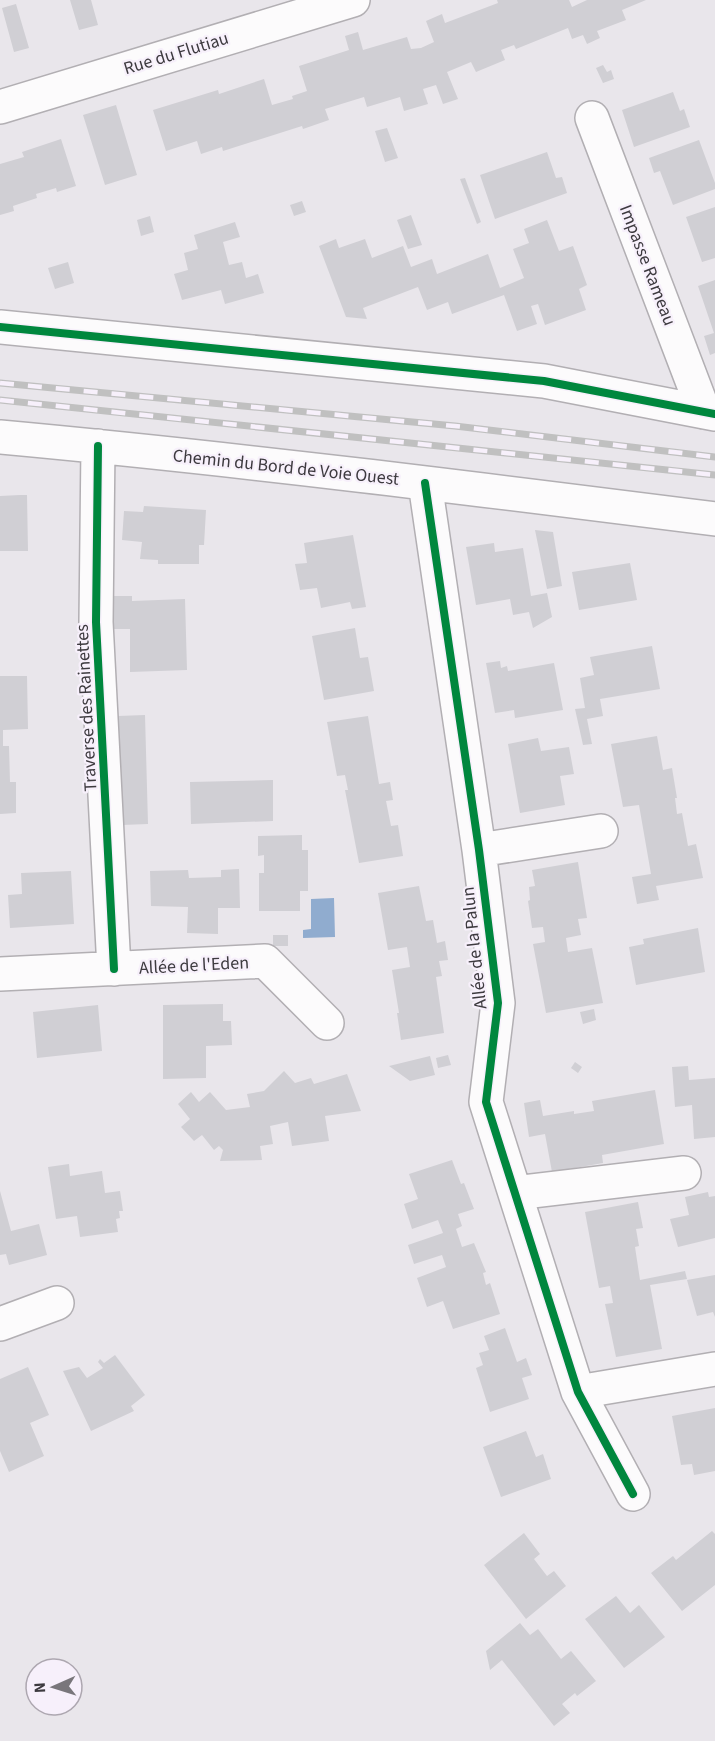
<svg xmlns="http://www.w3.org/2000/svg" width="715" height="1741" font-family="'Source Sans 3',sans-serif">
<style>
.water{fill:#90accf}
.building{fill:#d0cfd4}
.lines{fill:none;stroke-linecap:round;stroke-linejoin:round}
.minor-casing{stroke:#b2afb3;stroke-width:36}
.minor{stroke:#fcfbfc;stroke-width:33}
.rail-casing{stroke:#c0c0c0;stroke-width:7}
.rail{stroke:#f7f0fb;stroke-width:4.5;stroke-dasharray:14;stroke-linecap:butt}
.cycleway-casing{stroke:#f7f0fb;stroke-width:11}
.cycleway{stroke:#00873e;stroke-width:8}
.labels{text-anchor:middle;stroke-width:4.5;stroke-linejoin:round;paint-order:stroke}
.street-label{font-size:18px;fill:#3d3a3f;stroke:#f7f0fb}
</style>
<rect width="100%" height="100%" fill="#e9e6eb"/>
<path class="water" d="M334,898l1,39 -32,1v-8l8,-1v-30z"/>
<path class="building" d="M70,0h21l7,25 -19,5z
M497,0h72l3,7 15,-7h59l-24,10 4,10 -29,11 3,7 -13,6 -4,-9 -11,4 -4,-11 -52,21 -2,-4 -13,5 4,10 -29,12 -5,-10 -24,10 11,27 -15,5 -7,-19 -13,4 5,15 -24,7 -4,-14 -33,10 -3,-10 -39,12 4,11 -26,9 -1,-3 -79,25 -1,-4 -21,7 -4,-13 -31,10 -13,-41 65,-20 1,4 45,-15 8,26 21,-6 -1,-3 15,-5 -8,-25 50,-16 -4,-14 13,-4 5,18 44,-13 4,12 10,-1 13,-6 -8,-21 16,-7 3,9 53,-20z
M16,4l13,44 -15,4 -12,-44z
M603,65l4,7 4,-2 3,9 -11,4 -7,-15z
M673,92l7,19 4,-2 6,18 -56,20 -12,-37z
M116,105l21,70 -32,10 -22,-70z
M387,128l11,30 -13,4 -10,-31z
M61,139l15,47 -19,6 -1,-4 -20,6 1,4 -24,8 1,5 -14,4v-51l24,-7 -2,-5z
M699,140l16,43v6l-42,16 -13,-34 -6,2 -5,-15z
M547,152l9,26 6,-1 5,16 -72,26 -15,-44z
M465,178l16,44 -4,2 -17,-45z
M302,201l4,11 -12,4 -4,-11z
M715,207v51l-13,4 -16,-45z
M411,215l11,30 -14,4 -11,-29z
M150,216l4,16 -13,4 -4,-16z
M547,220l12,31 14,-5 14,39 -8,4 7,21 -41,15 -7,-21 -7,2 6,18 -20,7 -13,-36 -52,19 -4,-12 -21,8 -9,-23 -55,21 4,11 -21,-2 -27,-71 17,-7 3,9 26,-9 7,19 31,-12 8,21 21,-8 5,15 51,-20 12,34 24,-10 -11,-29 16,-6 -5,-14z
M235,222l5,15 -17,5 6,23 13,-3 4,16 12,-4 6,19 -39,11 -4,-14 -39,10 -8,-26 14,-4 -4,-17 14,-4 -4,-14z
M68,262l6,21 -19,6 -7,-21z
M715,280v73l-5,2 -6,-19 10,-3 -16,-47z
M20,495h7l1,56h-28v-55z
M144,506l62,4 -2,35h-5v19h-41v-4l-18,-1 2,-17 -20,-2 2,-29 19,1z
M535,530l18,2 9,54 -15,3z
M353,535l13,72 -14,2 -2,-7 -29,6 -4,-20 -17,2 -5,-26 12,-1 -3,-20z
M494,543l1,9 28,-4 8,48 16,-3 5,24 -19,11 -4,-16 -16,3 -3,-16 -34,6 -10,-58z
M630,563l7,37 -58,10 -7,-38z
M106,596h26v5l53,-2 2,71 -57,2v-43h-23z
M355,628l5,30 8,-1 6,34 -50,9 -12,-64z
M652,646l8,43 -60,10 3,17 -16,3 5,25 -9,1 -8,-36 10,-1 -5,-30 14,-3 -4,-18z
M500,661l1,7 6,-2 1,5 46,-8 9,47 -48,8 -1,-8 -19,3 -9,-50z
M0,676h27l1,53 -25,1v16h6l1,36h6v31l-16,1z
M145,715l3,109 -26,1 -4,-109z
M368,716l11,68 11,-2 3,18 -7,1 5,25 7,-1 5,31 -44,7 -14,-73h3l-3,-15 -8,1 -10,-54z
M657,736l6,34 9,-2 5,30h-2l2,16 5,-1 6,33 8,-2 7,34 -47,8 3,14 -22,4 -5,-27 19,-3 -12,-69 -16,2 -12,-63z
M538,738l3,13 28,-4 5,27 -14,2 5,29 -45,8 -12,-69z
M273,780v41l-82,3 -1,-42z
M302,835v15h6v41h-8v20h-41v-38h5v-18l-6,1v-20z
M578,862l9,56 -9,1 3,16 -15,3 2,14 24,-4 11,55 -57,10 -13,-69 12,-2 -2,-15 -11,1 -4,-27 2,-1 -1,-13 6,-1 -3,-16z
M239,869l1,39h-22v26l-31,-1 1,-26 -37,-1 -1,-35 38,-1 1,8 32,-1v-7z
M71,871l3,53 -64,4 -2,-33 14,-1 -1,-21z
M419,886l7,35 7,-1 4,23 8,-2 3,19 -9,1 3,15 -6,1 8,56 -43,7 -4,-27h2l-7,-43 18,-3 -3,-20 -19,3 -10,-57z
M698,928l7,44 -69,13 -7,-38 15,-3 -1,-5z
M273,935h15v11h-15z
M223,1004v17h8l1,24 -26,1v32l-43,1v-74z
M98,1005l4,46 -65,7 -4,-46z
M594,1009l2,11 -13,4 -3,-12z
M448,1055l3,10 -13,3 -2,-10z
M430,1056l5,19 -25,6 -21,-15z
M575,1062l7,5 -4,6 -7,-5z
M688,1066l1,14 26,-2v59l-21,2 -2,-34 -17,2 -3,-40z
M284,1071l11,12 16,-5 3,6 33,-10 14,37 -36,5 4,25 -37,5 -4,-24 -18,4 3,18 -13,2 2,14 -42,1 3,-11 -4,-4 -5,4 -12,-15 -8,6 -13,-14 9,-8 -12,-15 13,-12 8,10 11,-10 16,18 24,-3 -3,-13 17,-3z
M655,1090l9,54 -62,11 1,8 -51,9 -7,-38 -16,3 -5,-34 16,-3 3,16 31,-5v3l20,-3 -2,-10z
M452,1160l9,24 3,-1 10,26 -16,5 4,12 -6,3 6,18 12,-4 12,29 -3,1 3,12 4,-2 10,31 -47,15 -10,-28 -16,6 -10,-29 29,-11 -4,-12 -28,9 -6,-19 35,-12 -5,-13 -26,9 -8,-25 14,-5 -9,-25z
M69,1164l1,12 32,-5 3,22 15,-2 3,20h-4l1,7 -4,1 2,13 -38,5 -3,-21 -21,3 -8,-52z
M0,1191l11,40 28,-7 8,31 -38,10 -3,-11 -6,1z
M708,1192l1,5 6,-1v42l-37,9 -8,-28 19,-4 -4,-18z
M638,1202l5,26 -7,1 3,17 -4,1 5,33 45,-9 2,8 -37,6 12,64 -46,8 -11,-53 8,-1 -3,-17 -11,2 -14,-76z
M715,1275v42l-2,-5 -16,4 -10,-36z
M505,1328l12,34 9,-4 6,17 -10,3 7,21 -39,13 -14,-44 7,-3 -4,-12 10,-3 -5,-14z
M115,1355l30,40 -14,11 3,5 -43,20 -28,-60 16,-4 8,11 16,-10 -5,-6 2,-3 4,4z
M28,1367l21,48 -19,8 14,33 -35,16 -9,-21v-72z
M715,1408v63l-21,4 -2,-11 -11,1 -9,-49z
M526,1431l10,26 7,-3 8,25 -50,18 -18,-50z
M712,1531l3,3v51l-33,26 -31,-38 22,-17 3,4z
M524,1533l16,21 -6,5 13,17 7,-5 12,15 -40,33 -42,-54z
M616,1596l14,17 9,-8 26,32 -41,31 -39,-49z
M520,1623l10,12 8,-6 23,30 10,-8 25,30 -19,15 -2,-3 -13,11 8,9 -16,13 -52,-66 -12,10 -4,-19z"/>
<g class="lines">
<defs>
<path id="minor" d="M0,107l353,-107
M592,118l112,294
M0,327l544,54 171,33
M0,437c239,22 477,52 715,82
M98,446l-2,176 18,347
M425,483l54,367 19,153 -12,99 92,290 55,102
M479,850l122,-19
M0,974l265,-13 62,62
M515,1193l169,-20
M0,1324l57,-21
M578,1392l137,-23"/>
</defs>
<use href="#minor" class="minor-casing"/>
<use href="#minor" class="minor"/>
<defs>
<path id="rail" d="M0,383l455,43 260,31
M0,400l715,75"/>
</defs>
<use href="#rail" class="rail-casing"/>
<use href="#rail" class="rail"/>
<defs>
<path id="cycleway" d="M0,327l544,54 171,33
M98,446l-2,176 18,347
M425,483l54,367 19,153 -12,99 92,290 55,102"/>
</defs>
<use href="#cycleway" class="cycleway-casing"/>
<use href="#cycleway" class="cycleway"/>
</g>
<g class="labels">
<g class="street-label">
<text transform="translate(176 53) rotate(-17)" y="6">Rue du Flutiau</text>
<text transform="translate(648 265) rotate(69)" y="6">Impasse Rameau</text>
<text transform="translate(286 467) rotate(6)" y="6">Chemin du Bord de Voie Ouest</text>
<text transform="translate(86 708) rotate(-93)" y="6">Traverse des Rainettes</text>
<text transform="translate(474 948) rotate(-96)" y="6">Allée de la Palun</text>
<text transform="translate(194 965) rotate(-3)" y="6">Allée de l'Eden</text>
</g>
</g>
<g transform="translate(54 1687) rotate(267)"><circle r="28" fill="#f7f0fb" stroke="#ada7b0" stroke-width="1.5"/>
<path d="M0-4.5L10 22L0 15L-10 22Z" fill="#79767b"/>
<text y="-9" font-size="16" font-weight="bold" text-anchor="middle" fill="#3d3a3f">N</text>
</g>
</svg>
